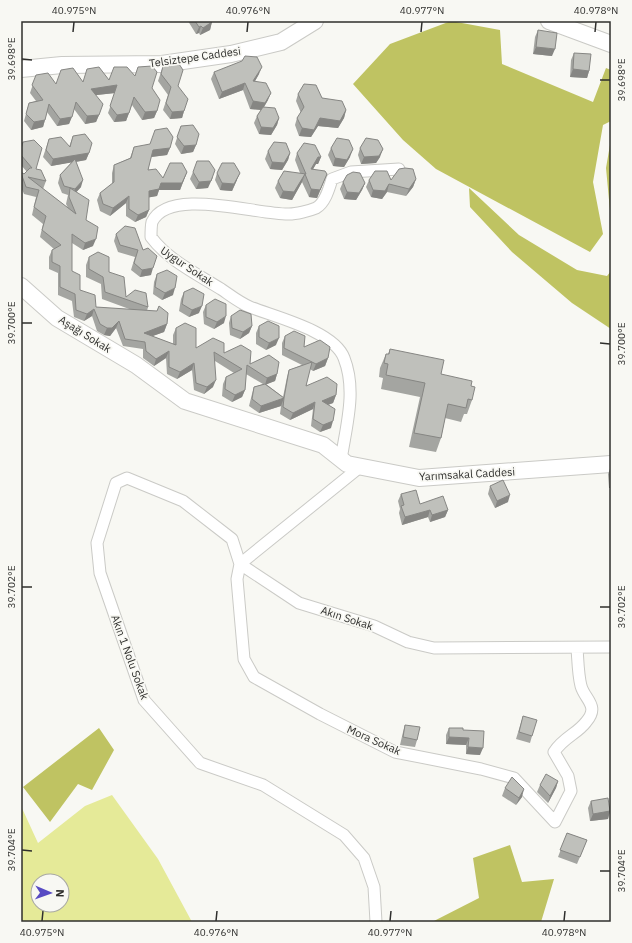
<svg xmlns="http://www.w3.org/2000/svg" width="632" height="943" font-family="'IBM Plex Sans',sans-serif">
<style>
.green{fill:#e5ea98;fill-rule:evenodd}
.forest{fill:#bfc362}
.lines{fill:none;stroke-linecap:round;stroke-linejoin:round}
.street-casing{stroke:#cacac6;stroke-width:13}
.secondary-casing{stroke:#cacac6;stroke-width:18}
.street{stroke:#fff;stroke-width:11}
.secondary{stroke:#fff;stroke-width:16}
.wall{fill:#a4a5a1}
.shaded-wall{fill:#868683}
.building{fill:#bfc0bb;stroke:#868683}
.ticks{fill:none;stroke:#2f2f2d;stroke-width:1.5}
.labels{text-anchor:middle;stroke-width:3.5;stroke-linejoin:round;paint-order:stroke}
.street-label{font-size:11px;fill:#2f2f2d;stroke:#f8f8f3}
.neatline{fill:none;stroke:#2f2f2d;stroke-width:1.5}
.ticks-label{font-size:10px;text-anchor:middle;fill:#2f2f2d}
</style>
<rect width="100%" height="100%" fill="#f8f8f3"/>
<path class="green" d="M112,795l46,64 34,63h-171v-116l17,37 47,-37zM38,881h24v24h-24z"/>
<path class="forest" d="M451,21l49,9 2,34 91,38 13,-34 5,2v51l-8,4 -10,57 10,52 -13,18 -154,-83 -33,-29 -50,-56 37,-40z
M611,139v82l-5,-53z
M469,188l50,47 58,35 30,6 4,-5v58l-39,-26 -60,-51 -42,-45z
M99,728l15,22 -22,40 -14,-6 -28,38 -27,-35z
M510,845l12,37 32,-3 -13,43h-109l47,-24 -6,-40z"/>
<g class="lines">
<defs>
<path id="street" d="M341,460c5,-34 16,-69 3,-102 -10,-27 -69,-41 -94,-51 -10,-4 -20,-12 -29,-18 -24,-15 -53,-29 -70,-52 0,-4 0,-11 1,-15 17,-36 105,-7 137,-8 7,0 20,-3 27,-6 9,-5 13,-19 16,-29l19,-7 48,-3
M360,467l-120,97 -3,15 7,80 10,18 66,37 75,38 86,17 33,9 41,44 16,-31 -3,-15 -14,-24c10,-15 23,-18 32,-30 14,-16 -1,-22 -5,-36 -3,-12 -3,-25 -4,-38
M376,922l-2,-35 -10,-29 -20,-23 -81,-50 -63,-22 -56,-63 -44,-127 -3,-30 19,-60 11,-5 56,23 49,38 8,25 59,39 75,23 34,16 26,6 177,-1"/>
<path id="secondary" d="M549,21l62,23
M21,69l41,-4 100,-1 69,-10 50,-12 34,-21
M21,286l36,32 79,47 49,36 138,44 24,19 72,14 192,-14"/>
</defs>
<use href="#street" class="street-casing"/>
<use href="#secondary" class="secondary-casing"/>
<use href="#street" class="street"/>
<use href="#secondary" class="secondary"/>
</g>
<path class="wall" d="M188,21h24l-2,9 -10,5 -1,-2 -3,1z
M538,30l14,26 -19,-2 2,-17z
M574,53l15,18 -2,7 -17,-1 1,-17z
M163,66l15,20 6,25 -2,7 -12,1 -7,-9 5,-15 -10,-14z
M214,72l45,2 -4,7 13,19 -4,7 15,11 -2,7 -6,10 -12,-1 -5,-11 3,-7 4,-6 -11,-1 -7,-19 -24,9 -8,-20z
M36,75l20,9 53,-4 25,-4 18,12 5,23 -3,7 -12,2 -10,-15 -6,16 -12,1 -6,-9 7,-20 -19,2 3,20 -3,7 -11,2 -11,-15 -5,15 -12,2 -10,-14 -4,15 -12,3 -7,-9 5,-18 7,-2 -6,-8z
M298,94l24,4 24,12 -2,8 -6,10 -20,-2 -7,11 -12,-1 -4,-11 2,-7 4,-5 -5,-12z
M181,126l15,19 -3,7 -12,2 -6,-10z
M73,136l16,17 -3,7 -10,2 5,25 -5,5 10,28 7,26 -10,4 -11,-7v28l8,19 16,17 36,3 -30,-11 -1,-15 -15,-7v-12l3,-8 20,15 17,25 22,10 -1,4h10l2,-5 8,18 -3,8 -12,4 21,8v-9l3,-7 20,20 28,5 26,11 27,10 -2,7 -9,3 17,13 4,-20 2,-7 13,-5 -20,-10v-12l3,-7 19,11 24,11 -3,8 -12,5 -3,-2 -4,17 30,9 -3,8 -5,2 3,23 -11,4 -9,-6 2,-17 -23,11 -10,-6 1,-8 -22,7 -10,-7 3,-12 2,-7 9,-3 -17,-10 -1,16 -3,7 -10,5 -10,-6 1,-12 3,-7 8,-4 -19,-12 -2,26 -9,7 -10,-4 -2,-20 -15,9 -10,-5 -1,-16 -12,8 -11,-8v-9l-20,-3 -7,-18 -6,8 -6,-1 -7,-4 -5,-15 -8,5 -10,-4 -2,-16 -14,-6v-22l-9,-4v-12l3,-7 2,-1 -14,-12 3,-13 -11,-9 4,-18 -12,-3 -3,-7v-15l3,2 3,-2 -6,-7v-18l2,-5 13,27 10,12 -3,8 25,19 -2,-4 2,-9 -6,-2 -4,-10 2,-8 12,-13 -21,4 -8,-9 6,-18 20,8z
M134,147l36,1 -3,7 -16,2 -3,13 15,8 24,-6 -7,18h-21l-2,6 -8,1v13l-3,7 -11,5 -9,-6v-13l-16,13 -10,-5 -3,-11 3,-7 12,-9v-11l2,-8 16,-7z
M331,148l19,9 -6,10 -11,-1 -5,-11z
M360,148l20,9 -4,6 -15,1 -3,-9z
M268,151l22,2 -2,7 -6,10 -12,-1 -5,-10z
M297,153l24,4 -3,7h-2l-3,5 14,5 -10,24 -8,-1 -7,-15 -10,18 -12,-2 -5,-10 3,-7 22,-8 -5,-13z
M193,172l15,16 -12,1 -6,-10z
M217,173l20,7 -5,11 -12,-1 -5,-10z
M416,179l-3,8 -7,9 -19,-4 -5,7 -11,-2 -5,-10 3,-7z
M343,182l22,1 -3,7 -6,10 -12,-1 -4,-10z
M116,234l27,16 8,25 -11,2 -9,-7 4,-13 -17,-5 -4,-11z
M157,274l16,21 -11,5 -9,-6 1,-12z
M184,292l15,21 -10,4 -10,-6 2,-12z
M206,305l18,18 -10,6 -10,-5 -1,-12z
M231,316l21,10 -3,7 -9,6 -10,-4 -1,-12z
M259,326l17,19 -10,5 -10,-6v-11z
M390,349l51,25 30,12 1,14 -5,14h-3l-3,8 -16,-4 -4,20 -5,14 -27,-5 11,-50 -39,-8 2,-11 -4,-1 1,-9 6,-14h2z
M611,466v22h-2l-1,-14z
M490,486l18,16 -13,6 -7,-14z
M401,494l19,10 28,6 -3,7 -15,5 -2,-5 -26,8 -3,-12 1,-4 -2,-8z
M523,716l9,20 -2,7 -14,-4z
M405,725l12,15 -2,7 -15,-2 3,-13z
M449,728l14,2 17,25 -14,-1v-9l-20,-1v-9z
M558,781l-2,7 -8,15 -11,-11 3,-7z
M505,788l17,9 -6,8 -14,-9z
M591,801l19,10 -2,8 -18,2 -2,-13z
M567,833l20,7 -10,24 -19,-7z"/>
<path class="shaded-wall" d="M210,21h2v2v-1l-2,8 -10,5 3,-7z
M201,26l-2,7 -3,1 3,-7z
M536,47l19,2 -3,7 -19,-2z
M262,67l-3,7 -8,14 2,-7z
M573,69l16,2 -2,7 -17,-1z
M245,83l-2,7 -24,9 3,-7z
M117,85l-2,8 -27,3 3,-7z
M271,93l-3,7 -6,10 -12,-1 3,-8z
M346,110l-2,8 -6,10 -20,-2 -7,11 -12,-1 3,-8 18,-10z
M157,111l-3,7 -12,2 3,-8z
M184,111l-2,7 -12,1 2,-7z
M129,113l-3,8 -12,1 3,-7z
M99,115l-3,7 -11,2 2,-8z
M72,117l-3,7 -12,2 3,-7z
M279,118l-2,7 -6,10 -12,-1 2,-7z
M45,120l-2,7 -12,3 3,-8z
M196,145l-3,7 -12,2 3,-8z
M170,148l-3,7 -16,2 2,-7z
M353,149l-3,8 -6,10 -11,-1 2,-8z
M383,149l-3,8 -4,6 -15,1 3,-7z
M89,153l-3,7 -35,6 2,-7z
M290,153l-2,7 -6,10 -12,-1 2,-7z
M318,157h3l-3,7h-2l-7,12 2,-7z
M187,172l-7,18h-21l-2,6 -11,2 3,-7 12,-8z
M240,173l-8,18 -12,-1 2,-7z
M305,174l-3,8 -10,18 -12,-2 3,-7z
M327,174l-10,24 -8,-1 2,-8z
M213,177l-5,11 -12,1 3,-7z
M416,179l-3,8 -7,9 3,-7z
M83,180l-2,7 -8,9 2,-7z
M365,183l-3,7 -6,10 -12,-1 3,-7z
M389,184l-2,8 -5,7 -11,-2 2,-7z
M129,196l-3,7 -16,13 3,-8z
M149,210l-3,7 -11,5 3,-7z
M96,239l-3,7 -10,4 2,-7z
M153,268l-2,7 -11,2 2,-7z
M175,288l-2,7 -11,5 3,-7z
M202,306l-3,7 -10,4 3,-7z
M94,309l-2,7 -8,5 3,-7z
M226,316l-2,7 -10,6 3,-7z
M119,321l-3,7 -6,8 -6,-1 3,-7z
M167,324l-3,8 -22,8 2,-7z
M252,326l-3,7 -9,6 3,-7z
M279,338l-3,7 -10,5 3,-7z
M169,351l-3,7 -12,8 2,-7z
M328,358l-3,8 -12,5 3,-7z
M194,363l-2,7 -15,9 3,-7z
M277,374l-2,7 -10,4 2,-7z
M216,380l-3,7 -9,7 3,-7z
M245,390l-3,7 -10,5 3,-7z
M336,395l-3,8 -14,5 3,-7z
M284,398l-3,8 -22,7 2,-7z
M315,402l-2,7 -23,11 3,-7z
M333,421l-2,7 -11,4 3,-7z
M611,482v6h-2z
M510,495l-2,7 -13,6 2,-7z
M430,510l-2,7 -26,8 3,-8z
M448,510l-3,7 -15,5 2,-7z
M449,737l20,1 -3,7 -20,-1z
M468,747l15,1 -3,7 -14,-1z
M558,781l-2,7 -8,15 2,-7z
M524,789l-2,8 -6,8 3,-7z
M610,811l-2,8 -18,2 3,-7z"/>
<path class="building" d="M195,21h16l1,1 -9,6 -2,-2 -2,1z
M538,30l19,3 -2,16 -19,-2z
M574,53l17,1 -2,17 -16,-2z
M245,56l12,1 5,10 -9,14 13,2 5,10 -6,10 -12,-2 -8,-18 -23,9 -8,-20 28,-11z
M179,64l4,6 -5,16 10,13 -4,12 -12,1 -6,-9 5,-16 -10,-13 2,-8z
M152,66l5,6 -5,16 8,12 -3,11 -12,1 -11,-15 -5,16 -12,2 -7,-9 7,-21 -26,4 12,15 -4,11 -12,1 -11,-14 -4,15 -12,2 -11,-15 -4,16 -11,2 -8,-8 3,-11 14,-3 -11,-15 4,-10 12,-2 8,11 5,-14 12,-2 10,14 4,-13 12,-2 10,13 5,-13h13l8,9 3,-9z
M304,84l12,1 6,13 20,3 4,9 -6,11 -20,-3 -6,12 -12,-2 -5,-10 7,-11 -6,-13z
M263,107l12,1 4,10 -6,10 -12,-1 -4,-11z
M193,125l6,9 -3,11 -12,1 -7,-9 4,-11z
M167,128l6,9 -3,11 -17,2 -5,20 8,-1 7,9 7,-15h12l5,9 -5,11h-21l-2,6 -10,2v19l-11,5 -9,-6v-13l-16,12 -10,-4 -3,-11 14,-11v-17l17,-7 3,-11 16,-3 5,-14z
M85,134l7,9 -3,10 -36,6 -7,-9 3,-11 12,-2 9,10 3,-11z
M337,138l12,2 4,9 -6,11 -12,-2 -4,-10z
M366,138l12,2 5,9 -4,7 -15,1 -4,-9z
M34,140l8,8 -6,21 5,1 5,11 -18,-4 48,37 -7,-17 1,-9 19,12 -3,20 12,7 -2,12 -11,4 -13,-9v37l8,4v15l15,5 1,12 61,4 2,-5 9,7 -1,11 -23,9 32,12v-17l9,-5 11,5v20l17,-10 11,5v10l17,-8 10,6 -1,13 19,-9 10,7 -2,12 -10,4 -20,-13 -2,25 -10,5 -10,-6 1,-12 16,-8 -28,-17 2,28 -9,7 -11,-4 -2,-20 -14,9 -11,-5v-16l-13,8 -10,-8 -1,-9 -20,-3 -6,-18 -7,7h-5l-7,-4 -6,-15 -7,5 -11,-4 -1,-16 -15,-7v-21l-8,-4v-12l9,-5 -19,-15 4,-14 -12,-9 5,-17 -13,-3 -5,-14v-1l3,2 6,-6h2l-11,-13v-6l2,-7z
M274,142l12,1 4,10 -6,10 -12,-1 -4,-11z
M304,143l11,2 6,12h-3l-7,12 14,2 2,3 -7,16 -9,-1 -6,-15 -11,18 -11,-1 -5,-10 6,-10 22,3 -9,-21z
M75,159l8,21 -8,9 -11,-3 -4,-11z
M197,161h12l6,9 -4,11 -12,1 -6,-10z
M222,163h12l6,10 -6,11 -12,-1 -5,-10z
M405,168l8,1 3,10 -7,10 -20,-5 -4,7 -12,-1 -4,-10 6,-9h12l4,9 8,-11z
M353,172l7,1 5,10 -6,10 -12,-1 -4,-10 4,-7z
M125,226l10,2 8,22 5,-2 9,8 -4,12 -11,2 -8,-7 4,-13 -18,-5 -4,-11z
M98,252l11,5v15l15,5 2,20 9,-7 11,3 2,14 -43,-15 -2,-15 -14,-8v-12z
M167,270l10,6 -2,12 -10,5 -10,-6 2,-13z
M193,288l11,6 -2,12 -10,4 -10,-6 2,-12z
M215,299l11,5v12l-9,6 -11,-5v-12z
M240,310l11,4 1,12 -9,6 -11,-4 -1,-12z
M268,321l11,5v12l-10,5 -10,-6v-11z
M294,331l11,5 -1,11 16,-7 10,7 -2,11 -12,6 -32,-16 1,-12z
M390,349l54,11 -3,14 31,7 -1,5 4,1 -3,13 -4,-1 -2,9 -18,-4 -7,34 -27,-5 11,-50 -39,-8 2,-11 -4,-1 2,-9h3z
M312,362l-6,24 21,-9 10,7 -1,11 -14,6 13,8 -2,12 -10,4 -10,-6 2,-17 -22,11 -10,-6 1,-9 -23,8 -9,-7 2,-12 11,-3 19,14 5,-28z
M503,480l7,15 -13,6 -7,-15z
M416,490l4,14 23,-8 5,14 -16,5 -2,-5 -25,7 -4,-11 3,-1 -3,-11z
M523,716l14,4 -5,16 -13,-4z
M405,725l15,2 -3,13 -14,-3z
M449,728h14v2l21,1 -1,17 -15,-1 1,-9 -20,-1z
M546,774l12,7 -8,15 -10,-11z
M512,777l12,12 -5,9 -14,-10z
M608,798l2,13 -17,3 -2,-13z
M567,833l20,7 -7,17 -20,-7z"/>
<path class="ticks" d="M73,32l1,-10M247,32l1,-10M421,32l1,-10M595,32l1,-10M22,59l10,1M600,80h10M22,323h10M600,343l10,1M22,587h10M600,607h10M22,850l10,1M600,871h10M42,921l1,-10M216,921l1,-10M390,921l1,-10M564,921l1,-10"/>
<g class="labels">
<g class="street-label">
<text transform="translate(195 57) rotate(-8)" y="4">Telsiztepe Caddesi</text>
<text transform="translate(187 266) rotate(34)" y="4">Uygur Sokak</text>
<text transform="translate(85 334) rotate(32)" y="4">Aşağı Sokak</text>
<text transform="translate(467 474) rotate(-3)" y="4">Yarımsakal Caddesi</text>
<text transform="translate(347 618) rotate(18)" y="4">Akın Sokak</text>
<text transform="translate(130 657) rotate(70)" y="4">Akın 1 Nolu Sokak</text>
<text transform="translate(374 740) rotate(24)" y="4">Mora Sokak</text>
</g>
</g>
<rect width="632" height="943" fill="none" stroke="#f8f8f3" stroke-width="44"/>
<g transform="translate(50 893) rotate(92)"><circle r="19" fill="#f8f8f3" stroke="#a8a8a4"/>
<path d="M0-3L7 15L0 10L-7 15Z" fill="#584bc3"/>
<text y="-6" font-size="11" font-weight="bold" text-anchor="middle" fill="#2f2f2d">N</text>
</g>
<rect x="22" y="22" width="588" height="899" class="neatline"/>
<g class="ticks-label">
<text x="74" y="14">40.975°N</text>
<text x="248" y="14">40.976°N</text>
<text x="422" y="14">40.977°N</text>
<text x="596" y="14">40.978°N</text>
<text transform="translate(11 59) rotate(-90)" y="4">39.698°E</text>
<text transform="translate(621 80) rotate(-90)" y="4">39.698°E</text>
<text transform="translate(11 323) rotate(-90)" y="4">39.700°E</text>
<text transform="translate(621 344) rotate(-90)" y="4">39.700°E</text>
<text transform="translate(11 587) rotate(-90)" y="4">39.702°E</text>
<text transform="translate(621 607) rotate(-90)" y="4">39.702°E</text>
<text transform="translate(11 850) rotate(-90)" y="4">39.704°E</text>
<text transform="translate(621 871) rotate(-90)" y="4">39.704°E</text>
<text x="42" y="936">40.975°N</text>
<text x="216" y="936">40.976°N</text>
<text x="390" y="936">40.977°N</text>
<text x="564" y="936">40.978°N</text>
</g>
</svg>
